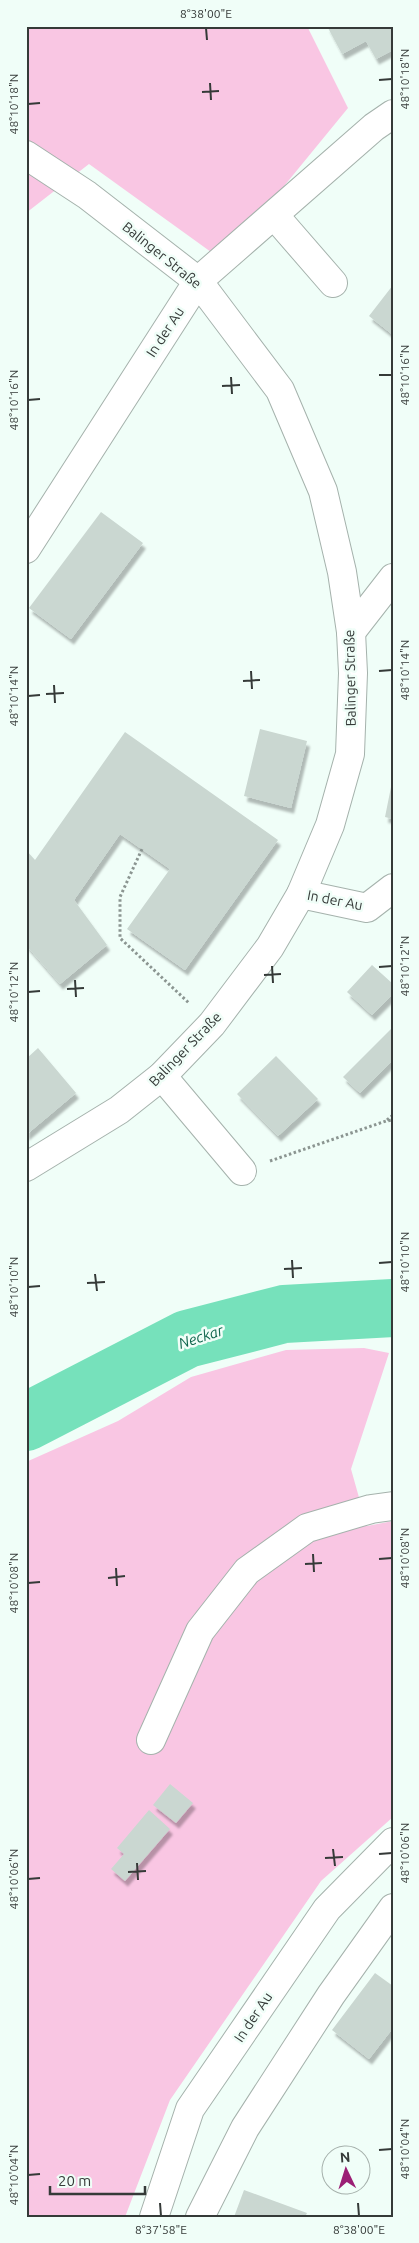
<svg xmlns="http://www.w3.org/2000/svg" width="419" height="2243" font-family="Ubuntu,sans-serif">
<style>
.green{fill:#f9c6e3}
.lines{fill:none;stroke-linecap:round;stroke-linejoin:round}
.river{stroke:#76e1bb;stroke-width:58}
.building{fill:#cad7d1;filter:url(#shadow)}
.minor-casing{stroke:#a5b2ac;stroke-width:30}
.major-casing{stroke:#a5b2ac;stroke-width:30}
.path{stroke:#8b9591;stroke-width:3;stroke-dasharray:2.5 2.5;stroke-linecap:butt}
.minor{stroke:#fff;stroke-width:28}
.major{stroke:#fff;stroke-width:28}
.ticks{fill:none;stroke:#353a38;stroke-width:2}
.labels{text-anchor:middle;stroke-width:5;stroke-linejoin:round;paint-order:stroke}
.street-label{font-size:14px;fill:#353a38;stroke:#f0fef8}
.water-label{font-size:15px;font-style:italic;fill:#0f664d;stroke:#f0fef8}
.neatline{fill:none;stroke:#353a38;stroke-width:2}
.ticks-label{font-size:12px;text-anchor:middle;fill:#353a38}
</style>
<defs>
<filter id="shadow"><feDropShadow dx="3" dy="5.5" stdDeviation="1" flood-color="#0004"/></filter>
</defs>
<rect width="100%" height="100%" fill="#f0fef8"/>
<path class="green" d="M26,26h281l41,82 -95,116 -42,28 -122,-88 -63,49z
M364,1348l25,5 -38,116 16,57 26,-5v296l-72,64 -151,219 -45,117h-99v-755l92,-41 73,-44 95,-27z"/>
<g class="lines">
<path class="river" d="M26,1422l161,-83 97,-25 109,-6"/>
</g>
<path class="building" d="M327,26h66v24l-17,9 -10,-18 -24,13z
M393,285v50l-24,-19z
M101,512l42,31 -72,96 -42,-31z
M260,729l47,12 -16,67 -47,-12z
M125,732l153,108 -93,130 -58,-41 43,-60 -50,-35 -46,66 33,45 -47,39 -34,-39v-95l9,10z
M392,782h1v37l-8,-2z
M372,965l21,19v10l-21,21 -25,-23z
M393,1027v33l-33,33 -17,-16z
M38,1048l38,45 -50,42v-76z
M276,1056l42,43 -40,37 -41,-42z
M170,1784l23,19 -17,20 -23,-18z
M149,1810l21,19 -45,52 -14,-12 13,-15 -7,-6z
M375,1973l18,13v42l-24,31 -37,-29z
M244,2190l63,23 -2,4h-71z"/>
<g class="lines">
<defs>
<path id="minor" d="M274,215l59,68
M26,549l172,-268 176,-154 19,-13
M351,632l42,-54
M301,894l66,14 26,-20
M162,1076l80,95
M151,1740l49,-109 47,-60 60,-43 64,-19 22,-3
M154,2217l36,-108 137,-200 66,-67
M200,2217l45,-89 86,-133 62,-87"/>
<path id="major" d="M26,155l61,40 111,86 82,109 43,101 19,81 9,60 2,41 -3,81 -20,71 -29,69 -31,53 -58,77 -50,52 -43,34 -93,57"/>
</defs>
<use href="#minor" class="minor-casing"/>
<use href="#major" class="major-casing"/>
<path class="path" d="M142,849l-22,48v41l70,66
M387,1120l6,-5
M270,1161l116,-40 7,-1"/>
<use href="#minor" class="minor"/>
<use href="#major" class="major"/>
</g>
<path class="ticks" d="M206,28l1,12M379,80l13,-1M210,83l1,17M202,92l17,-1M28,104l12,-1M379,375h13M231,377l1,17M222,386l18,-1M28,400l12,-1M251,671l1,18M379,671l13,-1M243,681l17,-1M54,685l1,18M46,694l18,-1M28,696l12,-1M272,966l1,17M379,967l13,-1M264,975l17,-1M75,980l1,17M67,989l17,-1M28,992l12,-1M292,1260l1,18M379,1263l13,-1M284,1269l18,-1M95,1274l2,17M87,1283l18,-1M28,1287l12,-1M313,1554l1,18M379,1559l13,-1M305,1564l17,-1M116,1568l1,18M108,1578l17,-2M28,1583l12,-1M333,1849l2,17M379,1854l13,-1M325,1858l18,-1M137,1863l1,17M128,1872l18,-1M28,1879l12,-1M379,2150l13,-1M28,2175l12,-1M160,2203l1,13M358,2203l1,13"/>
<g class="labels">
<g class="street-label">
<text transform="translate(162 255) rotate(39)" y="5">Balinger Straße</text>
<text transform="translate(165 332) rotate(-57)" y="5">In der Au</text>
<text transform="translate(350 678) rotate(-91)" y="5">Balinger Straße</text>
<text transform="translate(335 900) rotate(11)" y="5">In der Au</text>
<text transform="translate(185 1049) rotate(-46)" y="5">Balinger Straße</text>
<text transform="translate(253 2017) rotate(-56)" y="5">In der Au</text>
</g>
<g class="water-label">
<text transform="translate(201 1337) rotate(-18)" y="5">Neckar</text>
</g>
</g>
<rect width="419" height="2243" fill="none" stroke="#f0fef8" stroke-width="55"/>
<g transform="translate(346 2170) rotate(356)"><circle r="24" fill="#f0fef8" stroke="#a5b0ab"/>
<path d="M0-4L9 19L0 12L-9 19Z" fill="#9b1f75"/>
<text y="-8" font-size="14" font-weight="bold" text-anchor="middle" fill="#353a38">N</text>
</g>
<path d="M50 2186v8h95v-8" fill="none" stroke="#353a38" stroke-width="2.5"/>
<text x="58" y="2186" font-size="15" fill="#353a38" stroke="#f0fef8" stroke-width="4" paint-order="stroke">20 m</text>
<rect x="28" y="28" width="364" height="2188" class="neatline"/>
<g class="ticks-label">
<text x="206" y="18">8°38'00"E</text>
<text transform="translate(405 79) rotate(-90)" y="4">48°10'18"N</text>
<text transform="translate(14 104) rotate(-90)" y="4">48°10'18"N</text>
<text transform="translate(405 375) rotate(-90)" y="4">48°10'16"N</text>
<text transform="translate(14 400) rotate(-90)" y="4">48°10'16"N</text>
<text transform="translate(405 670) rotate(-90)" y="4">48°10'14"N</text>
<text transform="translate(14 696) rotate(-90)" y="4">48°10'14"N</text>
<text transform="translate(405 966) rotate(-90)" y="4">48°10'12"N</text>
<text transform="translate(14 992) rotate(-90)" y="4">48°10'12"N</text>
<text transform="translate(405 1262) rotate(-90)" y="4">48°10'10"N</text>
<text transform="translate(14 1287) rotate(-90)" y="4">48°10'10"N</text>
<text transform="translate(405 1558) rotate(-90)" y="4">48°10'08"N</text>
<text transform="translate(14 1583) rotate(-90)" y="4">48°10'08"N</text>
<text transform="translate(405 1853) rotate(-90)" y="4">48°10'06"N</text>
<text transform="translate(14 1879) rotate(-90)" y="4">48°10'06"N</text>
<text transform="translate(405 2149) rotate(-90)" y="4">48°10'04"N</text>
<text transform="translate(14 2175) rotate(-90)" y="4">48°10'04"N</text>
<text x="161" y="2234">8°37'58"E</text>
<text x="359" y="2234">8°38'00"E</text>
</g>
</svg>
